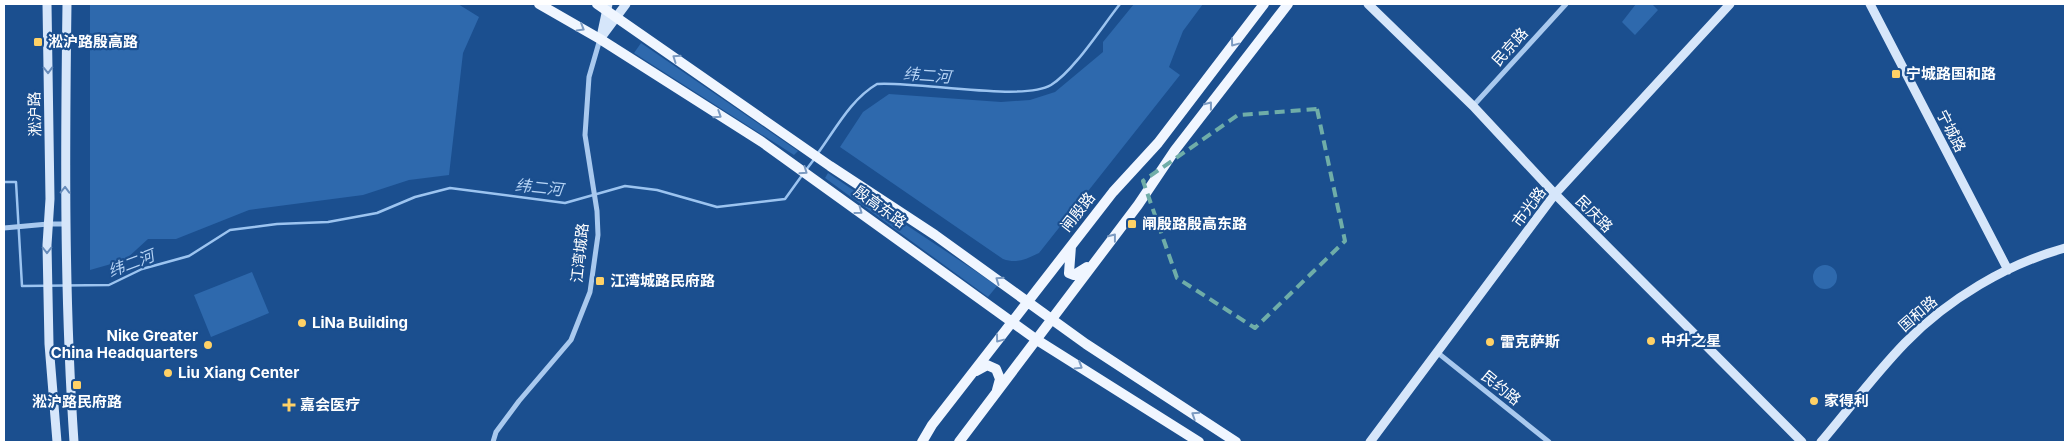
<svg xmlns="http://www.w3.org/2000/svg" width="2069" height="446" font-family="Inter,'Noto Sans SC',sans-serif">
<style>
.green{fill:#2e69ad}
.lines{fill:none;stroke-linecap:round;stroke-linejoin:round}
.stream{stroke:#9cc4f0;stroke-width:2.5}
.street{stroke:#a9c9ee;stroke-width:5}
.secondary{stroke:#d6e6fa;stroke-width:9}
.primary{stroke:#f0f6ff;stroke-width:10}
.oneway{stroke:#7b9ac1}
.oneway2{stroke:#668bba}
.marked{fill:none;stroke:#6fada8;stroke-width:4;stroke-dasharray:10 6;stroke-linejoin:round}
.poi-dot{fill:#ffd166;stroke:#1b4f8f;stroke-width:2}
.labels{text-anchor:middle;stroke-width:4.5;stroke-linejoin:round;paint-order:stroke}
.poi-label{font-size:15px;font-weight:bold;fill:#fff;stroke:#1b4f8f;text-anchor:start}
.street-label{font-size:15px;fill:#fff;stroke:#1b4f8f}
.water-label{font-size:16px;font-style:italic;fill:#b5d3f5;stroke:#1b4f8f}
</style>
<rect width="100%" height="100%" fill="#1b4f8f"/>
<path class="green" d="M90,4h368l21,13 -16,36 -14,122 -40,5 -46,15 -114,15 -73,29h-28l-23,21 -35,10z
M1134,4h69l-20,27 -14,36 11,8 -141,178c-13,6 -22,11 -36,6l-163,-112 23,-35 26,-18 112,8 29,-2 25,-8 48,-40v-10z
M1636,4h16l6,6 -23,25 -13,-13z
M641,43l157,108 -4,4 -160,-102z
M828,173c56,38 113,74 169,113l-9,11 -163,-119z
M1813 277a12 12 0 1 1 24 0a12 12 0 1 1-24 0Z
M252,272l17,41 -58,24 -17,-42z"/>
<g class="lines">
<path class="stream" d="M818,153c17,-23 33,-54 59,-69 40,-3 145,18 174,1 23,-14 52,-60 69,-81
M806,170l9,-12
M4,182h12l6,104 87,-1 33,-16 47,-13 41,-26 47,-6 51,-2 49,-9 38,-16 35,-9 115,15 60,-17 32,4 60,17 68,-8 18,-25"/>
<path class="street" d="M1473,106l93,-102
M49,224h16
M4,228l44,-4
M1438,353l111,89
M493,442l3,-10 23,-31 52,-61 19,-48 8,-57 -1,-24 -12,-76 4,-58 11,-38"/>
<path class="secondary" d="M47,4l3,195 -3,46 2,99 8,98
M67,4c-2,146 -3,292 7,438
M1368,4l105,102 82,88 247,248
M1870,4l138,266
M601,37l7,-33
M600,39l26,-35
M1370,442l185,-248 175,-190
M1821,442c28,-33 54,-68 84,-99 43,-44 102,-79 160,-95"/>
<path class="primary" d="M539,4l61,35 162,103 275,198 162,102
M597,4l233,162 105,69 151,109 150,98
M1071,246l-2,27 5,2 13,-8
M976,371l11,-6 9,4 4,10 -3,11
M922,442l10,-17 181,-233 45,-49 106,-139
M959,442l179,-237 37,-55 113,-146"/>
</g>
<defs><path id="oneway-chevron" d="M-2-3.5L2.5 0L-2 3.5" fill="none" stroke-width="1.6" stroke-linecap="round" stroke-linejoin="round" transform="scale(1.25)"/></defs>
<g class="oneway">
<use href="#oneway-chevron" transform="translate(581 28) rotate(31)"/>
<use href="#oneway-chevron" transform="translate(1234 43) rotate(127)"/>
<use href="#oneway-chevron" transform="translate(676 58) rotate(-145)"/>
<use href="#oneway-chevron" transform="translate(1209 105) rotate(-52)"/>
<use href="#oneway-chevron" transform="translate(718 115) rotate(33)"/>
<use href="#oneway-chevron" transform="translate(804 171) rotate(35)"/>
<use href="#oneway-chevron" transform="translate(859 211) rotate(36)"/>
<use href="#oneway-chevron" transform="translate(1113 237) rotate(-52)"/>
<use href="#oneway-chevron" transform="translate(999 280) rotate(-145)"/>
<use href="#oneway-chevron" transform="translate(999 339) rotate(127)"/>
<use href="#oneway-chevron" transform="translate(1079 366) rotate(32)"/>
<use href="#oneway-chevron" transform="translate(1195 415) rotate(-147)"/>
</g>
<g class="oneway2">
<use href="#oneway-chevron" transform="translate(48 70) rotate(89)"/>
<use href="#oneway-chevron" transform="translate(65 190) rotate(-89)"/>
<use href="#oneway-chevron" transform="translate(47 250) rotate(90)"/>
</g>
<path class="marked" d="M1317,109l28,132 -90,87 -78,-50 -34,-97 95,-66z"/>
<g class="poi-dot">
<rect x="33" y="37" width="10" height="10" rx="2.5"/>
<rect x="1891" y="69" width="10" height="10" rx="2.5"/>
<rect x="1127" y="219" width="10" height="10" rx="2.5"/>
<rect x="595" y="276" width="10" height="10" rx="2.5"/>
<circle cx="302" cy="323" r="5"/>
<circle cx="1651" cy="341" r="5"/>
<circle cx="1490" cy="342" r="5"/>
<circle cx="208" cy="345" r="5"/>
<circle cx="168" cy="373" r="5"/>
<rect x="72" y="380" width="10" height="10" rx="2.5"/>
<circle cx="1814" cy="401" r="5"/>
<path d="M286.5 397.5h5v5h5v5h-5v5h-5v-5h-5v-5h5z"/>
</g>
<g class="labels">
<g class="poi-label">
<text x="48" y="47">淞沪路殷高路</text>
<text x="1906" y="79">宁城路国和路</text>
<text x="1142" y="229">闸殷路殷高东路</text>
<text x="610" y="286">江湾城路民府路</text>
<text x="312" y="328">LiNa Building</text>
<text x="198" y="341" text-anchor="end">Nike Greater<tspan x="198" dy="17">China Headquarters</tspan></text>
<text x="1661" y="346">中升之星</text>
<text x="1500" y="347">雷克萨斯</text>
<text x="178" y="378">Liu Xiang Center</text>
<text x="1824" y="406">家得利</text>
<text x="77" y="407" text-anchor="middle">淞沪路民府路</text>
<text x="300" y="410">嘉会医疗</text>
</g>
<g class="street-label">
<text transform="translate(1510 47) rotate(-48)" y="5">民京路</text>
<text transform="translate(35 114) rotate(-91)" y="5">淞沪路</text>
<text transform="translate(1951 131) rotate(63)" y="5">宁城路</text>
<text transform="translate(880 207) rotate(36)" y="5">殷高东路</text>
<text transform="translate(1529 207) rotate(-53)" y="5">市光路</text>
<text transform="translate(1078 212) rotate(-52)" y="5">闸殷路</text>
<text transform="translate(1594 214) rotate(45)" y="5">民庆路</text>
<text transform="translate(580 253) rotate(-84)" y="5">江湾城路</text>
<text transform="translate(1918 314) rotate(-41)" y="5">国和路</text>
<text transform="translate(1501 388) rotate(39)" y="5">民约路</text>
</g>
<g class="water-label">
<text transform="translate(927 75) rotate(4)" y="6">纬二河</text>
<text transform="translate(539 187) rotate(6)" y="6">纬二河</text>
<text transform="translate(131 263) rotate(-21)" y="6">纬二河</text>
</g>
</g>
<rect width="2069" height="446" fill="none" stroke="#ffffff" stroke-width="10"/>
</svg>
